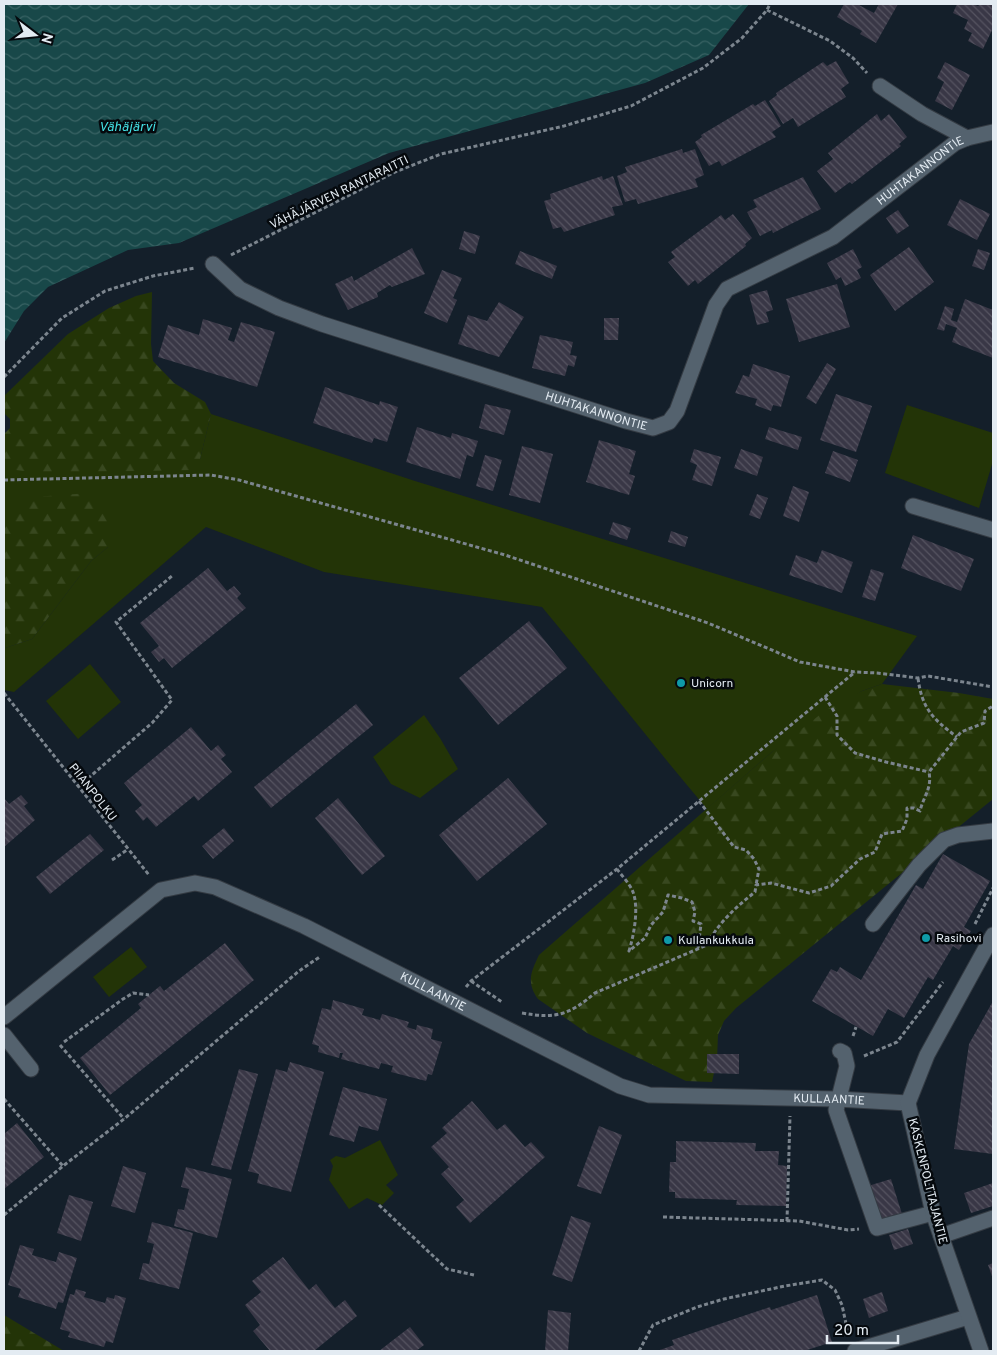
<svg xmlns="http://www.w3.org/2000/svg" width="997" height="1355" font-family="Overpass,sans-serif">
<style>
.green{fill:#233407}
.forest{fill:url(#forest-firs)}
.water{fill:url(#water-waves)}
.building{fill:url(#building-back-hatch)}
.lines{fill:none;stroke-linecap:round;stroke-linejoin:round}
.minor-casing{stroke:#343b43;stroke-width:17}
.path{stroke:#7c858e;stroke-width:3;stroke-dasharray:4 2.5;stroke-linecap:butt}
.minor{stroke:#54626e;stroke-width:15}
.culture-dot{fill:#0f9aa8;stroke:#05090d;stroke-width:2}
.labels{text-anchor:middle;stroke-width:5;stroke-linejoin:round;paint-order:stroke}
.street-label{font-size:12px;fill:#e3ebf2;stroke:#05090d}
.poi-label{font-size:12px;fill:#e3ebf2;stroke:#05090d;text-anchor:start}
.water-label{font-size:14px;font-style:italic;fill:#43dfe3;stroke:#05090d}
</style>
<defs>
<pattern id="forest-firs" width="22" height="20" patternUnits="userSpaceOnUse" patternTransform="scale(1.25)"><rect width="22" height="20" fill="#233407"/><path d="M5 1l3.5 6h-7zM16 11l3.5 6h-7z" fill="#38481f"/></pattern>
<pattern id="water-waves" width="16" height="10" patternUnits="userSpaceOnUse" patternTransform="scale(1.25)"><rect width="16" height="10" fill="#184849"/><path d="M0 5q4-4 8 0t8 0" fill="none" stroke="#396364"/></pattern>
<pattern id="building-back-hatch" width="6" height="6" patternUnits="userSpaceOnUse" patternTransform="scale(1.25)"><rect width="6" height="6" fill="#393746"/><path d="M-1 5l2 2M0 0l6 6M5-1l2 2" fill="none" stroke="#565461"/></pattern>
</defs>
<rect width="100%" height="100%" fill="#141f2a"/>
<path class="green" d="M907,405l86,28v28l-14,47 -94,-35z
M211,414l204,67 502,155 -35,48 -20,7 -90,61 -65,57c-56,-66 -109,-135 -165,-202l-218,-35 -118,-45 -192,165 -10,-2v-40l1,-2 27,-9 59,-78 17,-14 -104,-30v-51l196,-7z
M90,664l31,38 -43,37 -32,-38z
M424,715l16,23 18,31 -38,29 -29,-14 -18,-27z
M131,947l16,20 -38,30 -16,-20z
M380,1140l18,35 -12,10 8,8 -12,12 -15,-7 -18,11 -20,-29 4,-14 -3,-6 6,-4 9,2z"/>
<path class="forest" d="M152,292l-1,52 2,17 21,22 31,19 6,12 -11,45 -8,11 -154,3 -29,-4 -5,-3v-32l6,-6v-9l-6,-6v-17l64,-62 41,-26 27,-12z
M90,493l14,15 5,21 -1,18 -17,14 -59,78 -27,9 -1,2v-133l14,-13 16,-7z
M882,684l77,9 34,6v100l-257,209 -12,13 -6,14 -1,24 -5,23 -26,-1 -99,-48 -49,-34c-12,-17 -7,-27 1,-44l233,-203 54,-42 36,-19z
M4,1315l60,36h2h-62z"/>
<path class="water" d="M4,4h745l-40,51 -64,28 -256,70 -210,90 -51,7 -80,37 -24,24 -20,32z"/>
<path class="building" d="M844,4h13l17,9 5,-9h19l-22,39 -16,-9 2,-3 -25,-14z
M957,4h16l5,2 2,-2h10l3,1v23l-10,21 -15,-8 4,-8 -8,-4 4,-9 -15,-7z
M836,61l13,22 -8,6 5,8 -48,30 -5,-9 -10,6 -14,-23 8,-6 -1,-2 47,-31 4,4z
M945,62l25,13 -18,35 -17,-9 9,-19 -7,-4z
M765,100l16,26 -9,6 4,5 -54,29 -3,-5 -10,5 -14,-24 7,-5 -1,-2 52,-31 2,2z
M877,114l4,7 8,-7 18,23 -8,7 2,2 -49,38 -2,-2 -15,11 -18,-22 16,-12 -5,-6z
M682,149l1,4 12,-4 9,26 -9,4 3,8 -60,17 -2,-5 -11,3 -8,-26 10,-4 -2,-5z
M602,176l1,4 10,-4 10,29 -11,2 3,8 -51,17 -3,-5 -8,2 -9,-28 7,-2 -1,-5z
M803,177l18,32 -48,24 -1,-3 -12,6 -13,-24 10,-5 -4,-7z
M960,199l30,15 -13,26 -30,-15z
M898,210l11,16 -12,8 -11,-16z
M733,214l19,24 -7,6 1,2 -48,38 -3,-4 -7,6 -20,-24 7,-5 -4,-5 50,-37 4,5z
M464,231l16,5 -5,18 -16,-5z
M909,247l25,35 -39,29 -25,-36z
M412,248l13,26 -33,13 -2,-2 -13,8 1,4 -30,13 -13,-26 17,-8 2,5z
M853,249l9,18 -5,3 4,8 -16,8 -4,-9 -5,3 -9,-17z
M978,249l12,4 -6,17 -12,-4z
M520,251l37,15 -5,13 -37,-15z
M442,270l20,8 -9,20 4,2 -10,23 -23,-10z
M837,284l13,43 -51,15 -13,-43z
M767,290l6,20 -7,2 3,10 -12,3 -8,-30z
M965,299l28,11v48l-41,-16 5,-14 -11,-4 -2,7 -7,-2 8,-23 9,3 -3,11 6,2z
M499,302l25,15 -25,40 -41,-13 10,-29 19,6z
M604,318h15l-1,22h-14z
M203,319l29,9 -4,12 6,2 7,-20 34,10 -18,55 -99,-30 10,-32 31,10z
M540,335l33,7 -3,13 7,1 -3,11 -6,-2 -3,11 -33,-8z
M827,363l9,6 -20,35 -10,-6z
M753,364l37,12 -9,31 -8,-2 -2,6 -16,-6 2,-6 -22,-6 8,-18 6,2z
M325,387l54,18 1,-4 18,6 -11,35 -13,-4 -2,5 -59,-20z
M836,394l36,12 -16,46 -36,-12z
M485,404l26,6 -7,25 -25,-7z
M417,427l34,11 1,-5 26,8 -5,16 -6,-2 -7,24 -54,-17z
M769,427l33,10 -4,13 -33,-11z
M599,440l37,11 -7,23 6,2 -6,19 -43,-13z
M522,446l31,8 -13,49 -31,-8z
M694,449l27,8 -9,29 -20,-6 5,-15 -7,-3z
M741,449l22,8 -6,19 -23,-8z
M833,451l25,9 -8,22 -25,-9z
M485,455l17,5 -9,31 -17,-5z
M793,486l16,6 -10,30 -16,-6z
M757,494l11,4 -8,21 -11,-4z
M613,522l18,6 -4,12 -18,-6z
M671,531l17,6 -3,10 -17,-5z
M913,535l61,24 -13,32 -60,-23z
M822,550l31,12 -11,31 -53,-18 7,-20 21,8z
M208,568l19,23 7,-5 7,8 -4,4 9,10 -74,60 -8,-10 -5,4 -8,-10 8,-6 -19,-23z
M871,569l13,4 -9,28 -13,-4z
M529,621l38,47 -69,57 -39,-47z
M356,704l17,21 -102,83 -17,-21z
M191,727l20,24 7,-6 8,10 -5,4 11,13 -34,29 -4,-5 -38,31 -9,-10 -4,4 -8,-10 7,-6 -18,-22z
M508,778l39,46 -70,57 -38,-46z
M21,795l7,8 -4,3 11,14 -31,27v-49l5,6z
M338,798l47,58 -23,19 -47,-57z
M224,828l10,13 -21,18 -11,-13z
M90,834l14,16 -54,44 -14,-17z
M943,854l47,27 -26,46 7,4 -12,19 -6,-4 -20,34 -5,-3 -24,41 -16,-9 -15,27 -61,-35 19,-32 6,3 3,-5 21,13 55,-95 7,4z
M225,943l29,37 -144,115 -30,-37 61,-50 -3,-4 22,-18 4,5z
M333,1000l31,9 -2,6 18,5 2,-6 27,8 -2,5 9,3 1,-5 16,4 -2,10 11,3 -10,33 -4,-1 -2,7 -35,-9 2,-6 -12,-3 -2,6 -38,-10 2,-6h-3l-1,5 -21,-6 1,-6 -7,-2 10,-36 9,2z
M993,1001v153l-39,-5 15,-105z
M707,1054h32v20l-32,-1z
M290,1062l34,10 -33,120 -34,-9 2,-9 -11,-3 28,-102 11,3z
M239,1069l19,5 -27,96 -20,-5z
M343,1087l44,12 -9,32 -19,-5 -5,16 -25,-7z
M472,1101l25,29 8,-6 20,23 6,-5 14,15 -75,66 -14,-16 8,-7 -23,-26 8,-7 -18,-20 16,-14 -5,-5z
M17,1123l27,34 -40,32v-55z
M599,1126l23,9 -21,59 -24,-8z
M676,1141l80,2 -1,8h24l-1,14 9,1 -1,40 -50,-1 1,-5 -62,-2v-6h-6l1,-30h6z
M123,1166l23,7 -11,40 -24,-7z
M186,1167l46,12 -15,59 -43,-12 4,-17 6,1 5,-21 -8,-2z
M891,1179l11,35 -23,8 -11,-36z
M993,1183v23l-22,7 -7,-20z
M69,1195l24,7 -12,39 -24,-8z
M571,1216l20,7 -19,59 -20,-7z
M152,1222l41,11 -14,56 -40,-10 4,-16 6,1 5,-20 -7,-2z
M908,1229l5,15 -19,6 -5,-15z
M20,1245l14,4 -2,6 24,7 3,-10 18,6 -14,45 -5,-1 -2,7 -38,-12 3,-8 -13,-4z
M283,1257l26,33 7,-6 19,24 10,-8 12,16 -43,35h-44l-17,-20 7,-6 -15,-20 16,-13 -9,-11z
M993,1263v16l-5,-14z
M76,1289l10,3 -2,5 21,6 2,-6 7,2 1,-4 11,3 -13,45 -7,-2 -2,6 -36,-10 2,-5 -10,-3 10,-35 4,1z
M882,1292l6,19 -19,7 -6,-19z
M817,1295l15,47 -28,9h-147l17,-6 -2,-5 98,-33 1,3z
M548,1310l23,3 -3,38h-23z
M410,1327l14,18 -8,6h-37z"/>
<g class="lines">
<defs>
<g id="minor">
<path d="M880,86l42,28 45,24"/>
<path id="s1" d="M213,264l27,25 39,19 43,16 304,97 27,7 16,-6 8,-11 39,-106 11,-16 106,-52 122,-94 12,-5 26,-6"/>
<path d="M913,506l80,24"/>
<path d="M873,924l46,-59 25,-25 14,-5 35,-4"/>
<path id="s2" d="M4,1017l157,-127 34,-7 20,4 89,39 316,160 29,9 188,4 71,4"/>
<path d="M4,1035l27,34"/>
<path d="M840,1051l4,2 3,13 -11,44 41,118 56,-15"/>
<path d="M941,1236l52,-18"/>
<path d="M855,1351l113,-34"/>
<path d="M981,1351l-48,-138 -25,-110 19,-48 66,-120"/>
</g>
</defs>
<use href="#minor" class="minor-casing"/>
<path class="path" d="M767,10l63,31 23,17 14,15
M231,255l164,-83 46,-18 123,-28 67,-20 72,-38 39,-30 25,-28 3,-6
M4,377l58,-59 43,-27 48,-15 42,-8
M4,480l207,-5 28,5 266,75 203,68 92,39 55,10 22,1 41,5 10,-2 65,11
M918,678c4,31 15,41 39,59
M4,693l145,182
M825,697l12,19v19l18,18 31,9 43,10
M78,787l74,-64 20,-23 -56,-78 56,-46
M699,801l35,46 12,3 8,9 5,10 -3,16
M112,860l15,-10
M617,869c5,7 13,15 16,23 6,16 1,43 -4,59l16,-13 6,-13 12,-13 5,-17 14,3 10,4 3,10 -2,9 8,3 -3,24
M975,924l18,-36
M471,981l31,21
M466,987l5,-6 146,-112 238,-197
M522,1013c34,6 47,2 73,-20l112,-48c11,-22 29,-38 48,-53l1,-7 15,-2 38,10 22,-7 29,-27 15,-7 7,-18 20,-3 5,-12v-11h7l6,3c4,-16 12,-22 9,-39l32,-40 23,-9 1,-12 8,-5
M853,1036l3,-9
M64,1042l59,-43 10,-6 16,2
M60,1045l64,74
M864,1056l33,-14 46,-60
M4,1099l59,67
M379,1205l68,64 27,6
M4,1215l59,-49 61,-47 175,-148 22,-15
M663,1217l136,4 49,9 11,-1
M787,1221l3,-105
M639,1351l14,-26 44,-18 27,-8 61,-13 37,-6 13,10 7,15 6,28"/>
<use href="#minor" class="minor"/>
</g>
<g class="culture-dot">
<circle cx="681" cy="683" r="5"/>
<circle cx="926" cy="938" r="5"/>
<circle cx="668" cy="940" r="5"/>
</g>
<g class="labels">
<g class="street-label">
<text dy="4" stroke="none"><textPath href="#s1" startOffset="864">HUHTAKANNONTIE</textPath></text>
<text transform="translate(339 192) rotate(-26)" y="4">VÄHÄJÄRVEN RANTARAITTI</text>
<text dy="4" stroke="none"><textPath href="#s1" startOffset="414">HUHTAKANNONTIE</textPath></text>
<text transform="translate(93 792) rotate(52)" y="4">PIIANPOLKU</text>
<text dy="4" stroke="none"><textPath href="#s2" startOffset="499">KULLAANTIE</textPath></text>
<text dy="4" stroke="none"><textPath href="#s2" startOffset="919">KULLAANTIE</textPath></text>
<text transform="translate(928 1181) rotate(76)" y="4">KASKENPOLTTAJANTIE</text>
</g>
<g class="poi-label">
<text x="691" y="687">Unicorn</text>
<text x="936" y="942">Rasihovi</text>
<text x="678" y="944">Kullankukkula</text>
</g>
<g class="water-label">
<text x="127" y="131">Vähäjärvi</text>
</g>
</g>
<rect width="997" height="1355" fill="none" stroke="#e3ebf2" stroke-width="10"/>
<g transform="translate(35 35) rotate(106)" stroke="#05090d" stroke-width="4" paint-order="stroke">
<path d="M0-4L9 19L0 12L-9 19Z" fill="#e3ebf2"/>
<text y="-8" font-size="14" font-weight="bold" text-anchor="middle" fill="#e3ebf2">N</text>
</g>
<path d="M827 1335v8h71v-8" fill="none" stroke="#e3ebf2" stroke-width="2.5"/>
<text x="834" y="1335" font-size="15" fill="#e3ebf2" stroke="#05090d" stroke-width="4" paint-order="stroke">20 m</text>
</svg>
